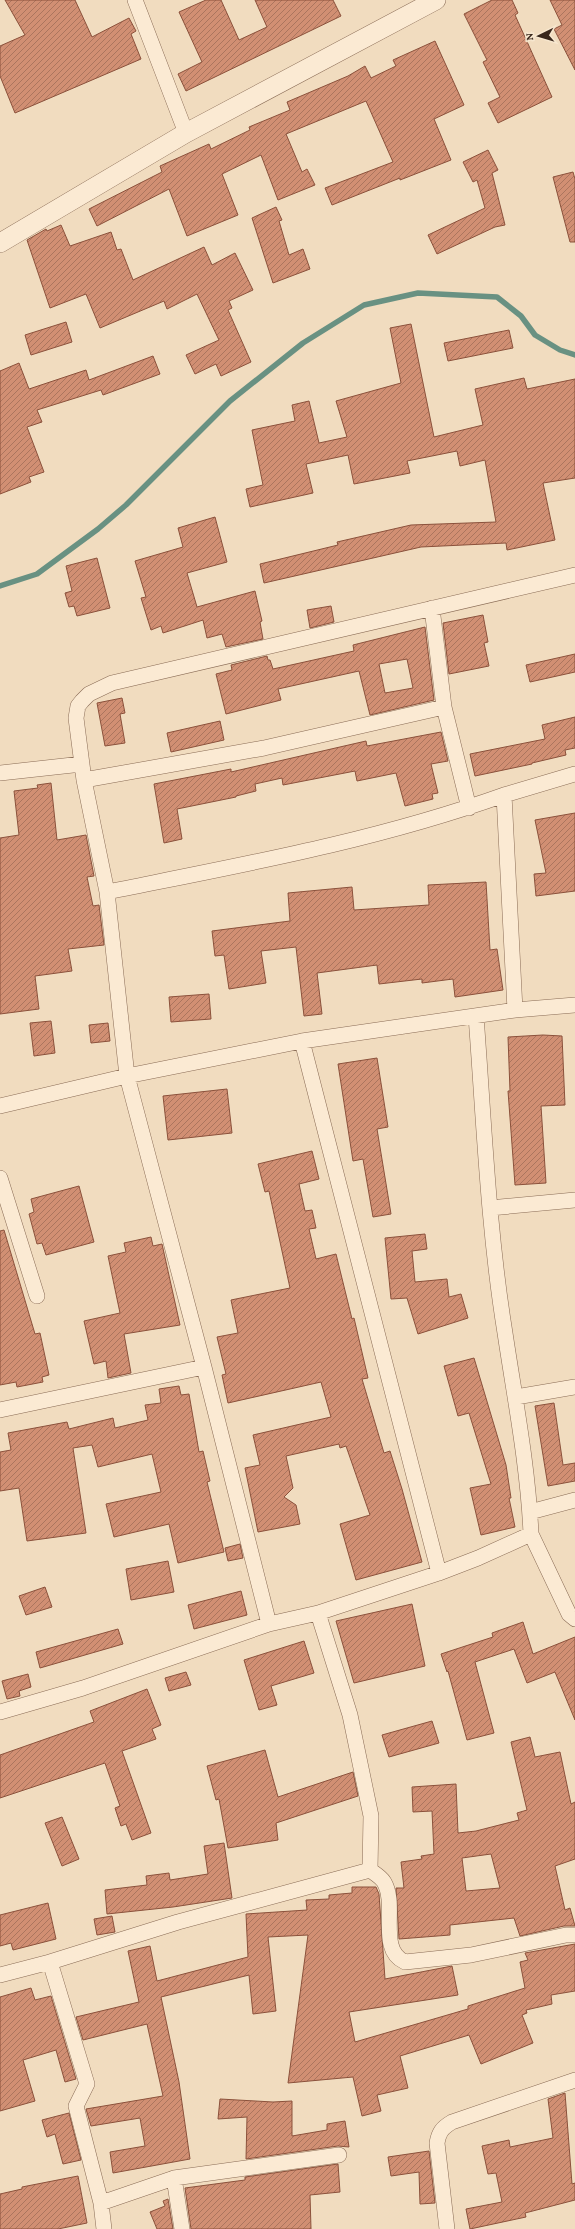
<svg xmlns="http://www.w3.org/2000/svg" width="575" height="2229" font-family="'Crimson Pro',serif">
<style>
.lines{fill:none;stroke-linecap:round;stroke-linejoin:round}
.stream{stroke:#699182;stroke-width:5.5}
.building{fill:url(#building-hatch);stroke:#8b513b;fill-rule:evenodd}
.minor-casing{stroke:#8a6c56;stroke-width:16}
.tertiary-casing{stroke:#8a6c56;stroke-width:20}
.minor{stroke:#fbead3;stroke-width:15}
.tertiary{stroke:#fbead3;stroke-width:19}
</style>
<defs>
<pattern id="building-hatch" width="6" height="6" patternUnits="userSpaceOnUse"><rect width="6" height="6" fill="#d18f73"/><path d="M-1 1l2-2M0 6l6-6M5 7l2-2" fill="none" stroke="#ab755e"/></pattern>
</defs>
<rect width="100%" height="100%" fill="#f1dcbf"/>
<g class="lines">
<path class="stream" d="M0,586l37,-12 61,-45 28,-24 104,-104 73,-58 61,-38 54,-12 79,4 24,19 14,19 25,15 15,5"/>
</g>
<path class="building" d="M5,0h70l17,37 37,-19 7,13 -5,3 10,25 -126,54 -15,-37v-30l25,-11z
M206,0h15l18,40 28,-13 -12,-27h78l8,16 -155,75 -8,-17 24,-12 -23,-50z
M492,0h20l6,13 -3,2 37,82 -54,26 -10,-20 12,-6 -17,-35 4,-2 -23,-46z
M550,0h25v70l-21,-41 8,-4z
M435,41l29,64 -30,14 17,41 -51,20v-2l-68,27 -7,-17 68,-26 -27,-61 -80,33 16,38 5,-3 8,16 -37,15 -17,-45 -39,19 16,41 -51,21 -18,-47 -72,37 -8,-17 73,-37 -2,-6 49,-22 2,5 39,-19 -1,-3 41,-17 -3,-8 61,-26 17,-10 6,12 25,-12 -3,-6z
M488,150l10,20 -6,3 13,52 -10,2 -58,27 -9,-19 57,-27 -8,-28 -4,2 -10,-20z
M573,172l2,7v63h-5l-17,-65z
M276,207l6,13 -3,1 10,34 14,-6 7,20 -37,14 -21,-65z
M61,225l9,21 41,-14 6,18 4,-1 12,31 71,-33 8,18 23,-12 18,37 -24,11 3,7 -4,2 23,52 -30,14 -5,-12 -21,10 -9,-19 33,-15 -22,-46 -30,15 -3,-8 -64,27 -14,-34 -36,14 -23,-68 19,-11 1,2z
M66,322l6,20 -41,13 -6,-20z
M411,324l23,113 49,-12 -8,-36 49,-11 3,11 48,-10v99l-32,5 12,57 -48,10 -1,-7 -85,4 -157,36 -4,-19 78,-19 -1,-3 74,-17 85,-3 -11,-62 -25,6 -3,-15 -50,10 3,12 -56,11 -6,-29 -42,9 7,29 -63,14 -4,-18 17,-4 -11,-55 43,-9 -3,-16 17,-4 10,42 28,-6 -11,-36 65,-18 -11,-55z
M509,330l4,18 -65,13 -4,-18z
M153,356l7,18 -57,21 -2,-5 -64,20 5,12 -15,5 17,45 -15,5 2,5 -31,12v-123l19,-8 10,26 57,-19 3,10z
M215,517l12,45 -40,11 10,34 58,-16 7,30 -2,1 3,17 -37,8 -4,-13 -15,4 -4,-18 -40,13 -2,-7 -10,4 -10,-32 5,-1 -11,-36 48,-14 -5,-19z
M97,558l13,50 -33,8 -3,-10 -5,1 -4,-14 7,-2 -6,-25z
M331,606l3,16 -24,6 -3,-18z
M483,615l5,27 -4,1 5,23 -40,8 -6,-51z
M425,627l9,73 -64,15 -11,-44 -81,18 3,11 -55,14 -10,-40 16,-4 -1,-5 36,-9 1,4h2l3,9 81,-18 -1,-6zM407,659l6,29 -28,5 -6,-29z
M575,654v18l-45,10 -4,-17z
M122,698l3,15 -5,1 5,29 -20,3 -8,-43z
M575,717v31l-10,2 1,5 -34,8v1l-57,12 -5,-22 75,-15 -3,-14z
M220,721l4,19 -53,12 -4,-19z
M441,732l7,29 -17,3 7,29 -6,1 1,5 -28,7 -9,-33 -39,8 -2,-10 -72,14 -1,-7 -27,6 1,7 -20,5v1l-59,12 5,30 -18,4 -10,-59 77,-15v3l135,-31 1,5z
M51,783l6,57 29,-5 8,41 -7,1 6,29 6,-1 5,40 -36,4 4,22 -37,5 4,33 -39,5v-176l19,-3 -5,-44 24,-3 -1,-3z
M575,813v78l-39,5 -2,-22 12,-1 -11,-53z
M486,882l4,68 7,-1 6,41 -48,7 -2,-18 -31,4v-4l-43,5 -2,-19 -60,8 5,41 -18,2 -8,-69 -35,4 5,32 -37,6 -5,-34 -9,1 -3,-25 78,-10 -2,-28 64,-6 2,23 75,-5 -1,-20z
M209,994l2,25 -40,3 -2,-25z
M51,1021l4,32 -21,3 -4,-33z
M108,1023l2,18 -19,2 -2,-18z
M543,1035l19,1 3,69 -24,1 5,77 -31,2 -7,-94h2l-2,-54z
M377,1058l11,69 -11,2 14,85 -18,3 -10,-58 -10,2 -15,-97z
M227,1089l5,44 -64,7 -5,-44z
M312,1151l7,28 -20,5 6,27 7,-1 4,18 -7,1 7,30 20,-5 16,65 2,-1 14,60 -6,1 22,74 6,-2 12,38 20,73 -66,18 -16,-56 30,-9 -24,-69 -6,2 -1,-4 -53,12 7,32 -9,9 12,8 4,19 -42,8 -13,-64 15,-3 -7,-30 78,-18 -10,-35 -93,21 -6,-28 4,-1 -9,-37 21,-4 -7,-33 59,-12 -21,-97 -4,1 -7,-28z
M79,1186l15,56 -48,13 -4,-12 -5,1 -8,-30 5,-2 -3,-13z
M4,1230l31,104 5,-1 9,42 -7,2 1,5 -26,5 -1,-5 -16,3v-154z
M425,1234l2,15 -15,2 3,31 32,-3 2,18 12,-3 7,24 -50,16 -11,-36 -16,1 -6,-61z
M151,1237l2,9 9,-2 18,81 -56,9 7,39 -23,5 -2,-17 -12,3 -10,-43 36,-8 -12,-57 18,-4 -2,-9z
M474,1358l32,107 5,33h-2l6,29 -34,8 -11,-47 21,-4 -22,-71 -11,3 -14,-50z
M179,1386l2,9 8,-1 10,58 4,-1 7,30 -3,1 17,70 -46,11 -9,-39 -55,13 -8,-33 55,-12 -9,-38 -54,13 -6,-22 -19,3 13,85 -59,8 -8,-53 -19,3v-39l11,-2 -3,-17 59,-11 2,7 44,-11 2,10 33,-8 -3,-15 16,-2 -2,-14z
M554,1403l9,62 12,-2v18l-27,5 -13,-80z
M240,1544l3,14 -15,3 -3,-13z
M168,1561l6,31 -43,8 -5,-31z
M45,1587l7,20 -26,8 -7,-19z
M241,1591l6,24 -53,14 -6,-24z
M412,1604l13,62 -71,17 -18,-62z
M523,1622l10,32 42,-17v83l-20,-48 -28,11 -13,-34 -39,13 19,71 -27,7 -19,-69 -1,1 -6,-18 52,-17 -1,-4z
M118,1629l5,15 -83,24 -4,-16z
M304,1641l10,32 -43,13 6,19 -18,5 -15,-50z
M186,1672l5,13 -22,6 -4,-13z
M28,1674l3,13 -12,4 1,5 -13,3 -5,-18z
M147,1689l14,36 -9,4 4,10 -34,12 29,82 -19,7 -6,-16 -5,2 -6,-18 5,-2 -15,-43 -105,35v-43l94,-33 -4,-11z
M432,1721l7,22 -50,14 -7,-22z
M530,1737l5,20 25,-5 11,52 4,-2v57l-20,7 10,44 5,-2 5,18h-11l-44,10 -6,-18 -64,7v10l-51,4 -3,-51h8l-3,-26 21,-3 -1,-3 13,-2 -2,-43 -19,1 -1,-25 44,-3 2,49 18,-2 43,-11 -2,-7 10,-3 -16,-68zM491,1854l9,34 -34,3 -4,-33z
M265,1750l13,47 75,-25 5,24 -82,27 2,17 -50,8 -9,-49 -3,1 -9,-34z
M62,1817l17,42 -17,7 -17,-43z
M224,1843l8,55 -59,9 -66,7 -2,-24 42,-5 -1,-9 23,-3 1,7 38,-6 -4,-28z
M352,1887h24l3,7 6,85 67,-13 6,29 -109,17 6,30 113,-33v-3l57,-18 -5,-26 8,-2 -3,-7 50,-9v47l-24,4 1,9 -26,6 1,3 -5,2 11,28 -52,21 -12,-29 -69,21 8,32 -31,7 4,16 -19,5 -9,-39 -65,6 20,-148 -40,2 8,74 -23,3 -4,-39 -88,22 18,85 11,77 -77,14 -3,-21 35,-6 -5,-28 -49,8 -5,-17 77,-13 -16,-72 -64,16 -7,-23 63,-15 -11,-51 22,-5 7,35 91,-24 -2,-43 61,-4 -1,-10 23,-1v-4l23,-2z
M48,1903l8,36 -43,11 -2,-7 -11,3v-31z
M112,1916l3,16 -18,3 -3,-16z
M31,1988l4,12 16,-4 25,83 -11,3 -9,-32 -33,10 12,41 -35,10v-114z
M565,2093l7,91 3,-1v17l-50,13 1,4 -56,12 -4,-20 36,-7 -6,-29 -8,1 -6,-28 27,-6 1,7 43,-9 -5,-39z
M220,2099l53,3 19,-1v35l35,-6v-6l18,-3 4,26 -11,-1 -92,13 1,-42 -29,2z
M69,2113l12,47 -18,4 -8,-30 -8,3 -5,-17z
M429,2151l6,52 -15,1 -1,-32 -28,4 -3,-19z
M338,2164l2,28 -30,3 1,34h-120l-6,-41 60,-8v-3z
M78,2176l9,47 -29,6h-58v-35l22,-5v-2z
M168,2199l5,30h-16l-7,-17 15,-6 -2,-5z"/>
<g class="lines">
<defs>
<path id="minor" d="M135,0l51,133
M432,608l12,99 25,101
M0,773l82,-9
M84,780l180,-32 180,-41
M107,892c134,-27 268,-51 397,-97
M515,1010l60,-5
M0,1106l127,-30 175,-35 213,-31 -11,-215 71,-21
M0,1178l37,118
M490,1208l85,-8
M516,1397l59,-10
M0,1410l204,-43
M530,1512l45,-12
M531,1534l38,80 6,5
M439,1573l39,-15 53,-24c-3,-68 -16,-134 -26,-201 -17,-105 -21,-212 -29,-317
M269,1624l-65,-257 -77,-291 -20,-184 -23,-112 -8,-62 2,-12 4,-5 7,-7 23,-11 463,-108
M0,1712l83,-24 186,-64 49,-11 121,-40 -137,-532
M370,1870c4,3 11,7 14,12 14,23 -7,68 21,80l66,-7 95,-20h9
M50,1962l37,122 -11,22 25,97 3,26
M0,1975l50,-13 128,-40 192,-52 1,-54 -21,-101 -32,-102
M174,2178l8,51
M101,2203l73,-25 165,-23
M447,2229l-10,-86c2,-11 5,-15 15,-21l123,-42"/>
<path id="tertiary" d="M0,243l186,-110 250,-133"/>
</defs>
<use href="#minor" class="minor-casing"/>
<use href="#tertiary" class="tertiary-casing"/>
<use href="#minor" class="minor"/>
<use href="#tertiary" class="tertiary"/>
</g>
<g transform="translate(539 36) rotate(265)" stroke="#f7e7cf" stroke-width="3" paint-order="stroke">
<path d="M0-3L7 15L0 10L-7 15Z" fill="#39271c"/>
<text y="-6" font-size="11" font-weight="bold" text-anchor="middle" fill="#39271c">N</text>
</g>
</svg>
